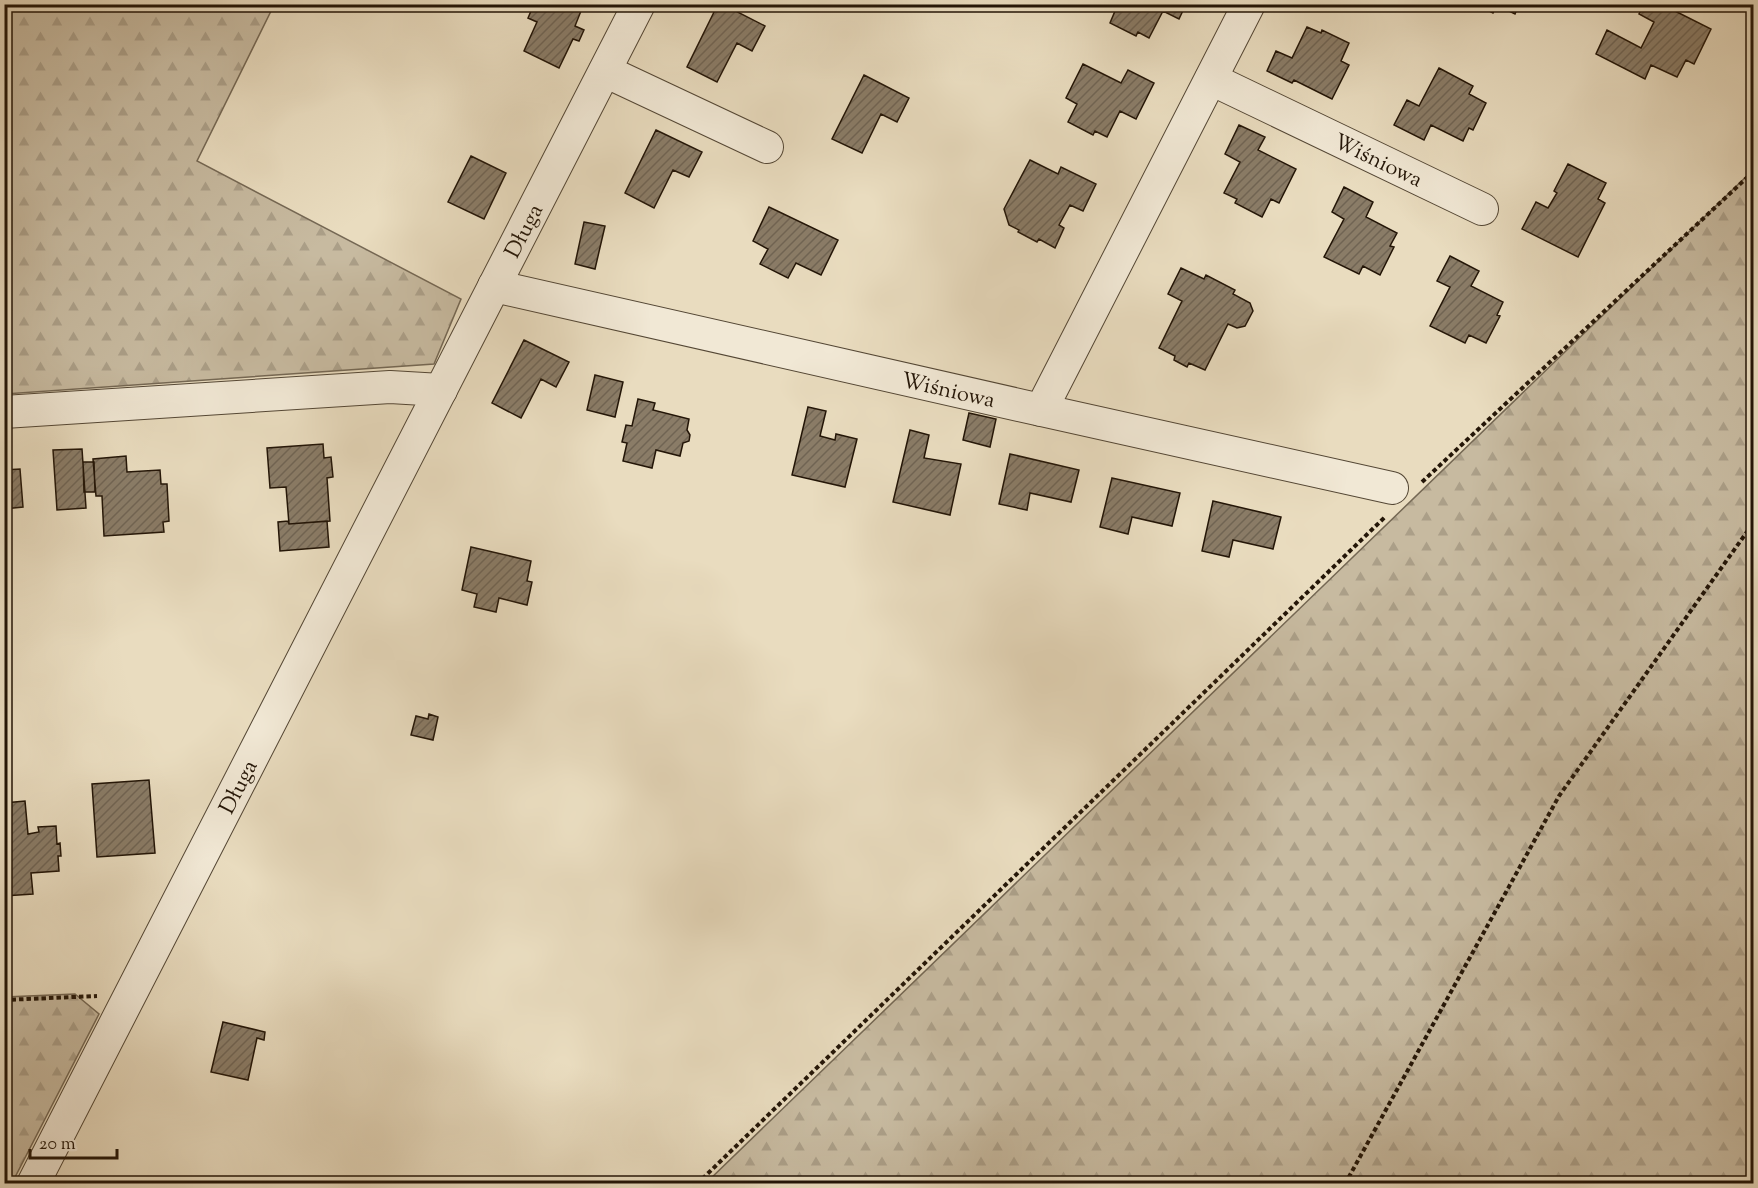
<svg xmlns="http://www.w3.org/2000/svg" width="1758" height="1188" font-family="'Sorts Mill Goudy',serif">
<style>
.forest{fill:url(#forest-firs);stroke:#756854;stroke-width:1.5}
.building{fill:url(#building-hatch);stroke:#231507;stroke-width:1.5}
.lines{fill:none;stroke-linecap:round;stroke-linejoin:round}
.minor-casing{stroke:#544735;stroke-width:34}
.path{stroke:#231507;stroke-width:4;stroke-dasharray:4.5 3;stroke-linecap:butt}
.minor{stroke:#f1e8d5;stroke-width:32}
.labels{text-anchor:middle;stroke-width:4.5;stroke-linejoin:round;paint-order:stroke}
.street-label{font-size:22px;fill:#231507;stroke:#f1e8d5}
</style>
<defs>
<pattern id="forest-firs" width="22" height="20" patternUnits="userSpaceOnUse" patternTransform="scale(1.5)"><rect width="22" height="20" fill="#c7baa0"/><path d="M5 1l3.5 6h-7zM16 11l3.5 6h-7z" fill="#ab9f88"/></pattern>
<pattern id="building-hatch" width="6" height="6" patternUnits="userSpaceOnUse" patternTransform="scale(1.5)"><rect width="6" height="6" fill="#8a7c67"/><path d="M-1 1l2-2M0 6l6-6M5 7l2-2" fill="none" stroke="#706453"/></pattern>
</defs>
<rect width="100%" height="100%" fill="#e9dcbf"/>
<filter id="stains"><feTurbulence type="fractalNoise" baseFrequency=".00333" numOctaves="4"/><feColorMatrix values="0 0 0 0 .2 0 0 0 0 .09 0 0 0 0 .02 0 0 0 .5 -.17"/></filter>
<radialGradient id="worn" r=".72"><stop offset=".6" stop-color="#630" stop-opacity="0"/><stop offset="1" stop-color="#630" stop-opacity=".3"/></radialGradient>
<path class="forest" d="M5,4l269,1 -77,156 264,138 -27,65 -429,30z
M1753,170v1013h-1047z
M75,994l24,20 -87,169h-7v-186z"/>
<path class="building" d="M534,4h32l15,7 -6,15 9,4 -5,11 -6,-2 -14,29 -35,-17 13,-29 -9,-4z
M718,4h4l43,22 -13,25 -15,-8 -20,39 -30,-15z
M1118,4h68l-7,15 -16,-8 -14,27 -11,-6 -2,4 -26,-13z
M1476,4h43l-4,10 -18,-9 -4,8z
M1644,4h31l-2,6 38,19 -17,35 -8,-4 -9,17 -26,-12 -6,14 -49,-25 11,-24 34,18 13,-26 -15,-8z
M1307,27l14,6 1,-3 27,13 -8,18 8,4 -17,34 -38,-19 -2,3 -25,-12 9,-20 16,7z
M1083,64l38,19 7,-13 26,13 -18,36 -16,-8 -13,26 -12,-6 -2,4 -25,-13 9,-18 -11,-6z
M1439,68l34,18 -4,8 17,9 -13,27 -4,-2 -6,13 -32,-16 -7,15 -30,-15 13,-25 12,6z
M864,75l45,23 -12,24 -16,-8 -19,39 -30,-14z
M1239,125l26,12 -7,13 38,19 -17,34 -8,-4 -9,18 -27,-14 2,-4 -13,-6 16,-31 -15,-8z
M656,130l46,22 -13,25 -16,-7 -19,38 -29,-15z
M471,156l35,17 -22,46 -36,-17z
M1030,160l28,14 3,-7 35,17 -13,27 -13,-6 -11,20 5,3 -9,20 -16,-9 -2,3 -19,-10 1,-2 -10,-5 -5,-16z
M1568,164l38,19 -8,16 7,4 -27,54 -56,-28 14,-27 12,6 9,-15 -3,-2z
M1344,187l29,15 -7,15 31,16 -7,13 4,1 -14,28 -17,-9 -4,8 -35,-17 20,-38 -12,-7z
M769,207l69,33 -17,35 -25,-12 -8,15 -28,-14 8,-15 -15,-8z
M584,222l21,4 -10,43 -20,-5z
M1450,256l29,15 -8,15 32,16 -6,13 3,1 -14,27 -17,-8 -4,8 -35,-17 20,-39 -13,-6z
M1181,268l23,11 2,-4 29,15 -2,4 17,9 3,8 -8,15 -8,2 -9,-4 -23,46 -16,-7 -2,4 -13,-7 1,-4 -16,-8 23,-47 -14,-7z
M524,340l45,22 -13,25 -15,-8 -20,39 -29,-15z
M595,375l28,7 -8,35 -28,-7z
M638,399l17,4 -2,7 36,9 -2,11 3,5 -1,6 -6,2 -3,13 -24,-6 -4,18 -29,-7 4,-18 -5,-1 4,-17 6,1z
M808,407l18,4 -6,25 15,4 1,-6 21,5 -12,48 -53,-12z
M969,413l27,6 -6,28 -27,-7z
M910,430l19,5 -5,23 37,6 -11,51 -57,-13z
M323,444l1,14 7,-1 2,20 -6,1 3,43 -41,3 -3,-37 -16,1 -3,-40z
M82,449l4,59 -29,2 -4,-60z
M1010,454l69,16 -8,32 -41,-9 -3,17 -28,-6z
M126,456l1,16 33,-2 1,14h6l2,37 -6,1 1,10 -60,4 -2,-40h-6l-3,-37z
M83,462h11l1,30h-11z
M20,469l3,38 -19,2v-39z
M1112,478l68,15 -8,33 -40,-9 -4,17 -28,-7z
M1213,501l68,16 -8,32 -40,-9 -4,17 -27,-6z
M288,521l1,3 38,-3 2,26 -49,4 -2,-29z
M471,547l60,14 -4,20 5,1 -5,23 -28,-7 -3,14 -22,-5 3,-13 -15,-4z
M429,714l9,3 -5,23 -22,-5 5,-19 12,3z
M149,780l6,73 -58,4 -5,-73z
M25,801l3,33 11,-2 -1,-5 18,-1 1,18 3,-1 1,13h-3l1,15 -28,2 2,21 -29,2v-93z
M223,1022l42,10 -1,8 -7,-2 -9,42 -37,-8z"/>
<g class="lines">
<defs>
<g id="minor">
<path d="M605,71l162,76"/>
<path id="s1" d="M1211,79l271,130"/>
<path id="s2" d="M494,286l547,124 208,-406"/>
<path d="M1041,410l351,78"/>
<path d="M4,412l386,-25 51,3"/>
<path id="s3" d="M33,1184l606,-1180"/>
</g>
</defs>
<use href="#minor" class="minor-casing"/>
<path class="path" d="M1422,482l332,-311
M4,1000l93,-4
M697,1184l689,-668
M1345,1184l214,-388 195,-274"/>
<use href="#minor" class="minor"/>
</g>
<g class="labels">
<g class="street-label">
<text dy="8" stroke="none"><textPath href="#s1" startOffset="186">Wiśniowa</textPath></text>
<text dy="8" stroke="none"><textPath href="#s3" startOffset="1072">Długa</textPath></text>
<text dy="8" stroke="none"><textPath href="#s2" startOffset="466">Wiśniowa</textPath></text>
<text dy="8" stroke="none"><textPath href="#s3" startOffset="447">Długa</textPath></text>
</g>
</g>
<rect width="1758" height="1188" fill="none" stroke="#e9dcbf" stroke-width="24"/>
<rect x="6" y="6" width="1746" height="1176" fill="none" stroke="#231507" stroke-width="3"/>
<rect x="12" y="12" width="1734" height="1164" fill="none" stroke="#231507" stroke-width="1.5"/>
<path d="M30 1149v9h87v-9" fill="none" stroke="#231507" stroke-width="3"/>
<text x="39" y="1149" font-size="18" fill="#231507" stroke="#f1e8d5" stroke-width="4.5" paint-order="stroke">20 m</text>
<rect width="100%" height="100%" filter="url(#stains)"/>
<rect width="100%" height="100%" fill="url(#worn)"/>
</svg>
